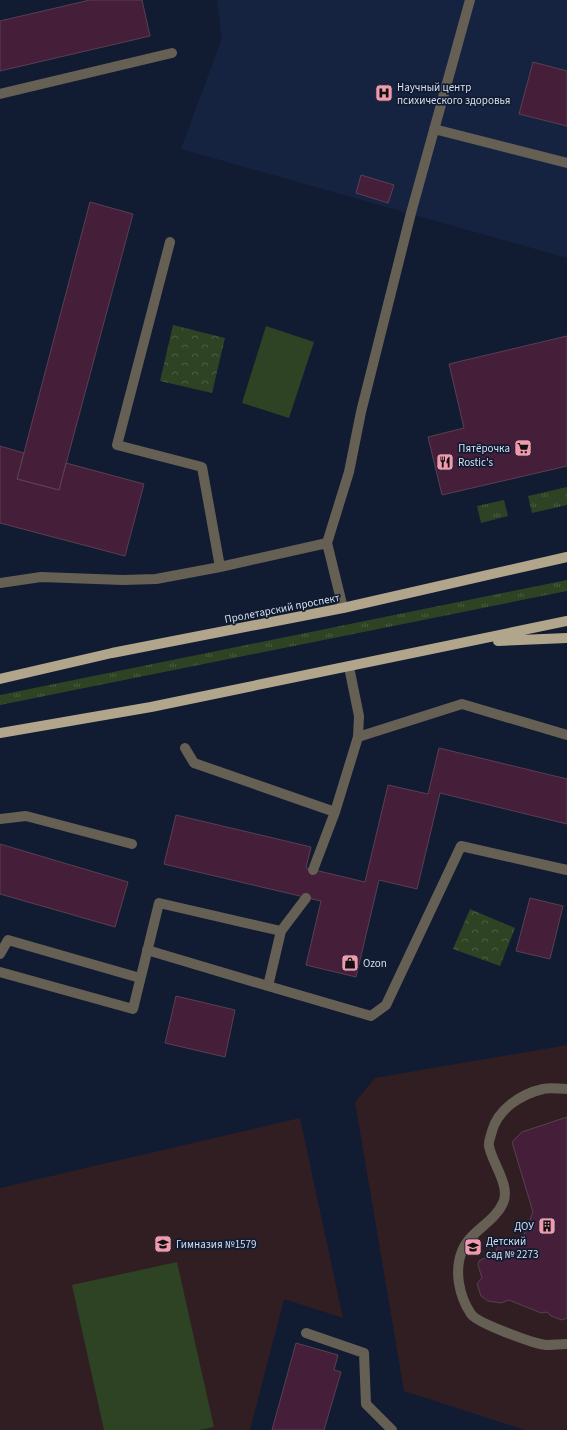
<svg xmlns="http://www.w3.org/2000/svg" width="567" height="1430" font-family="'Source Sans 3',sans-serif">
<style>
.built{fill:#162340}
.education{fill:#301e23}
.grass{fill:url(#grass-tufts)}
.forest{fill:url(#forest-crowns)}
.garden{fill:#2d4323}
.building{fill:#451f3a;stroke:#5a3f50}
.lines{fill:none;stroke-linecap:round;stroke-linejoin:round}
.lane{stroke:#666054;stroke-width:10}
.primary{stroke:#b1a58b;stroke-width:10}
.labels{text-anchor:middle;stroke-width:3.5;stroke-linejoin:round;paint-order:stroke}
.poi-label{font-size:11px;fill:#d7dfef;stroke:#111c32;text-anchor:start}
.street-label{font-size:11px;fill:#d7dfef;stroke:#111c32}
</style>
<defs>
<pattern id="grass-tufts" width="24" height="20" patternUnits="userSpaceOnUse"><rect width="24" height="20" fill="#2d4323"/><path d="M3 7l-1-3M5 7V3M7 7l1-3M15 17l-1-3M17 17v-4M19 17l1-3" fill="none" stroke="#4b5e43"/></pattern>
<pattern id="forest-crowns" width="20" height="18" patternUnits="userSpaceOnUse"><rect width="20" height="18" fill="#2d4323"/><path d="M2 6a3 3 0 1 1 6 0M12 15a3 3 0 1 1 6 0" fill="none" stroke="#4b5e43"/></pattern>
</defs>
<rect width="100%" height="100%" fill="#111c32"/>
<path class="built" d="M217,0h350v258l-386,-109 41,-111z"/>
<path class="education" d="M567,1045v385h-42l-121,-39 -49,-289 20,-24z
M300,1118l43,200 -59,-19 -34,131h-250v-242z"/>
<path class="grass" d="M567,487v18l-35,8 -4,-17z
M504,500l4,16 -27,7 -4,-17z
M567,580v11l-567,114v-10z"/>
<path class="forest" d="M173,325l52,13 -13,55 -52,-12z
M470,909l45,19 -15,38 -47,-17z"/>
<path class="garden" d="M266,326l48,16 -25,76 -47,-15z
M177,1262l37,165 -14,3h-96l-32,-145z"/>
<path class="building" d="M90,0h52l8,36 -150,35v-50z
M533,62l34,9v55l-48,-12z
M361,175l33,10 -6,18 -32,-10z
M90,202l43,12 -74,276 -42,-11z
M567,336v130l-125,29 -14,-58 36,-9 -15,-64z
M0,446l24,7 -7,26 42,11 7,-27 78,21 -19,72 -125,-33z
M439,748l128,31v45l-127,-31 -23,96 -38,-9 -23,97 -50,-12 15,-64 -157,-37 12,-49 135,32 -5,21 59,14 23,-97 40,9z
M0,844l128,38 -13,45 -115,-33z
M530,898l33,8 -13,53 -34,-8z
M176,996l59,14 -10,47 -60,-14z
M567,1117v201l-5,2 -11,-4 -4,-4 -6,1 -32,-13 -8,3 -13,-2 -7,-5 -4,-12 5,-6 -4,-13 1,-4 16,-8 4,-9 12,-5 10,4 12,-31 -21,-70 10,-10z
M296,1343l42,12 -4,15 7,2 -17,58h-52z"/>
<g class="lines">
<path class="lane" d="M0,94l172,-41
M434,129l133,34
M170,242l-53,203 85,22 18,100
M0,583l41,-6 82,3 33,-1 64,-12 107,-24
M343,608l-16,-65 22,-71 12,-60 50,-199 59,-213
M349,667l10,49 -1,21 104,-33 105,31
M185,748l9,15 141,49
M0,819l26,-3 106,28
M313,870l22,-58 23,-75
M281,931l25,-33
M147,950l121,36
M0,954l8,-14 132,38
M0,972l133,37 26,-106 122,28 -13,55 103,30 15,-11 75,-159 106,24
M567,1089c-8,0 -17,-2 -24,0 -22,5 -45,20 -51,42 -1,5 -4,11 -3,15 3,17 22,40 14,57 -9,20 -33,28 -41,48 -8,20 -3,45 9,63 6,9 63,30 75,31 7,0 14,-1 21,-1
M306,1333l58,20 2,51 26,26"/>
<path class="primary" d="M498,641l69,-3
M0,679l112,-26 231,-45 224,-51
M0,733l151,-26 416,-86"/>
</g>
<defs>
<symbol id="hospital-square" viewBox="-11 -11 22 22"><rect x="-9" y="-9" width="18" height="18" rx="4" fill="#f29aad" stroke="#111c32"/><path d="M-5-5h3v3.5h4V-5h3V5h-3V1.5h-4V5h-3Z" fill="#111"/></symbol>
<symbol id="supermarket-square" viewBox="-11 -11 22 22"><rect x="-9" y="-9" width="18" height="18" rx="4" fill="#f29aad" stroke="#111c32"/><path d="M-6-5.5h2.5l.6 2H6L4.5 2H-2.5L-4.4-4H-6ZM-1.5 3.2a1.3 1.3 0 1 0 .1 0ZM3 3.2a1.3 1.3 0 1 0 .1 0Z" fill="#111"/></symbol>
<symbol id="restaurant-square" viewBox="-11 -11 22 22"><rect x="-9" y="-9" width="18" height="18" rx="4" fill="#f29aad" stroke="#111c32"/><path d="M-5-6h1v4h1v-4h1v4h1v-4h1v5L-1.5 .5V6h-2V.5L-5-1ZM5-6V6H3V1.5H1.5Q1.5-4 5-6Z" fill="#111"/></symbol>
<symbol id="shop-square" viewBox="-11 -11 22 22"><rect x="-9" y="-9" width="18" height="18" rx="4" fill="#f29aad" stroke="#111c32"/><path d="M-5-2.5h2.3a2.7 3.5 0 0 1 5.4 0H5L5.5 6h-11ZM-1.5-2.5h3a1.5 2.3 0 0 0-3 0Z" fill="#111"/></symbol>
<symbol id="building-square" viewBox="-11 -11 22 22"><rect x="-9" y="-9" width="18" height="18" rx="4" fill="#f29aad" stroke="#111c32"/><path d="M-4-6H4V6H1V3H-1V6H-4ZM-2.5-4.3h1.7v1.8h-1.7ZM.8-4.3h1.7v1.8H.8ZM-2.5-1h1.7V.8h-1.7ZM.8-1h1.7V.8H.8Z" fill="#111"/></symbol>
<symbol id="school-square" viewBox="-11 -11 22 22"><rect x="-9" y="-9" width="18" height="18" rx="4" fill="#f29aad" stroke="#111c32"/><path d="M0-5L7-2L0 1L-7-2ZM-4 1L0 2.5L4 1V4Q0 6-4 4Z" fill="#111"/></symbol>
</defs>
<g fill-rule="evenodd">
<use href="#hospital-square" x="374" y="83" width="20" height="20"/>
<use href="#supermarket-square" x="513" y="438" width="20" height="20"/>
<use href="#restaurant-square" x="435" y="452" width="20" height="20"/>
<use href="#shop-square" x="340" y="953" width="20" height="20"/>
<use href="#building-square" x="537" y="1216" width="20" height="20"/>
<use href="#school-square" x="153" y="1234" width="20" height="20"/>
<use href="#school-square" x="463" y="1237" width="20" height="20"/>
</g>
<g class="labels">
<g class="poi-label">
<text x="397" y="91">Научный центр<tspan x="397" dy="13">психического здоровья</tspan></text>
<text x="510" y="452" text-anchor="end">Пятёрочка</text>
<text x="458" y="466">Rostic's</text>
<text x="363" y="967">Ozon</text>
<text x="534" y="1230" text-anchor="end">ДОУ</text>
<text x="486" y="1245">Детский<tspan x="486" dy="13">сад № 2273</tspan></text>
<text x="176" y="1248">Гимназия №1579</text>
</g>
<g class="street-label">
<text transform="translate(282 608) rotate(-11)" y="4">Пролетарский проспект</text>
</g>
</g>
</svg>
